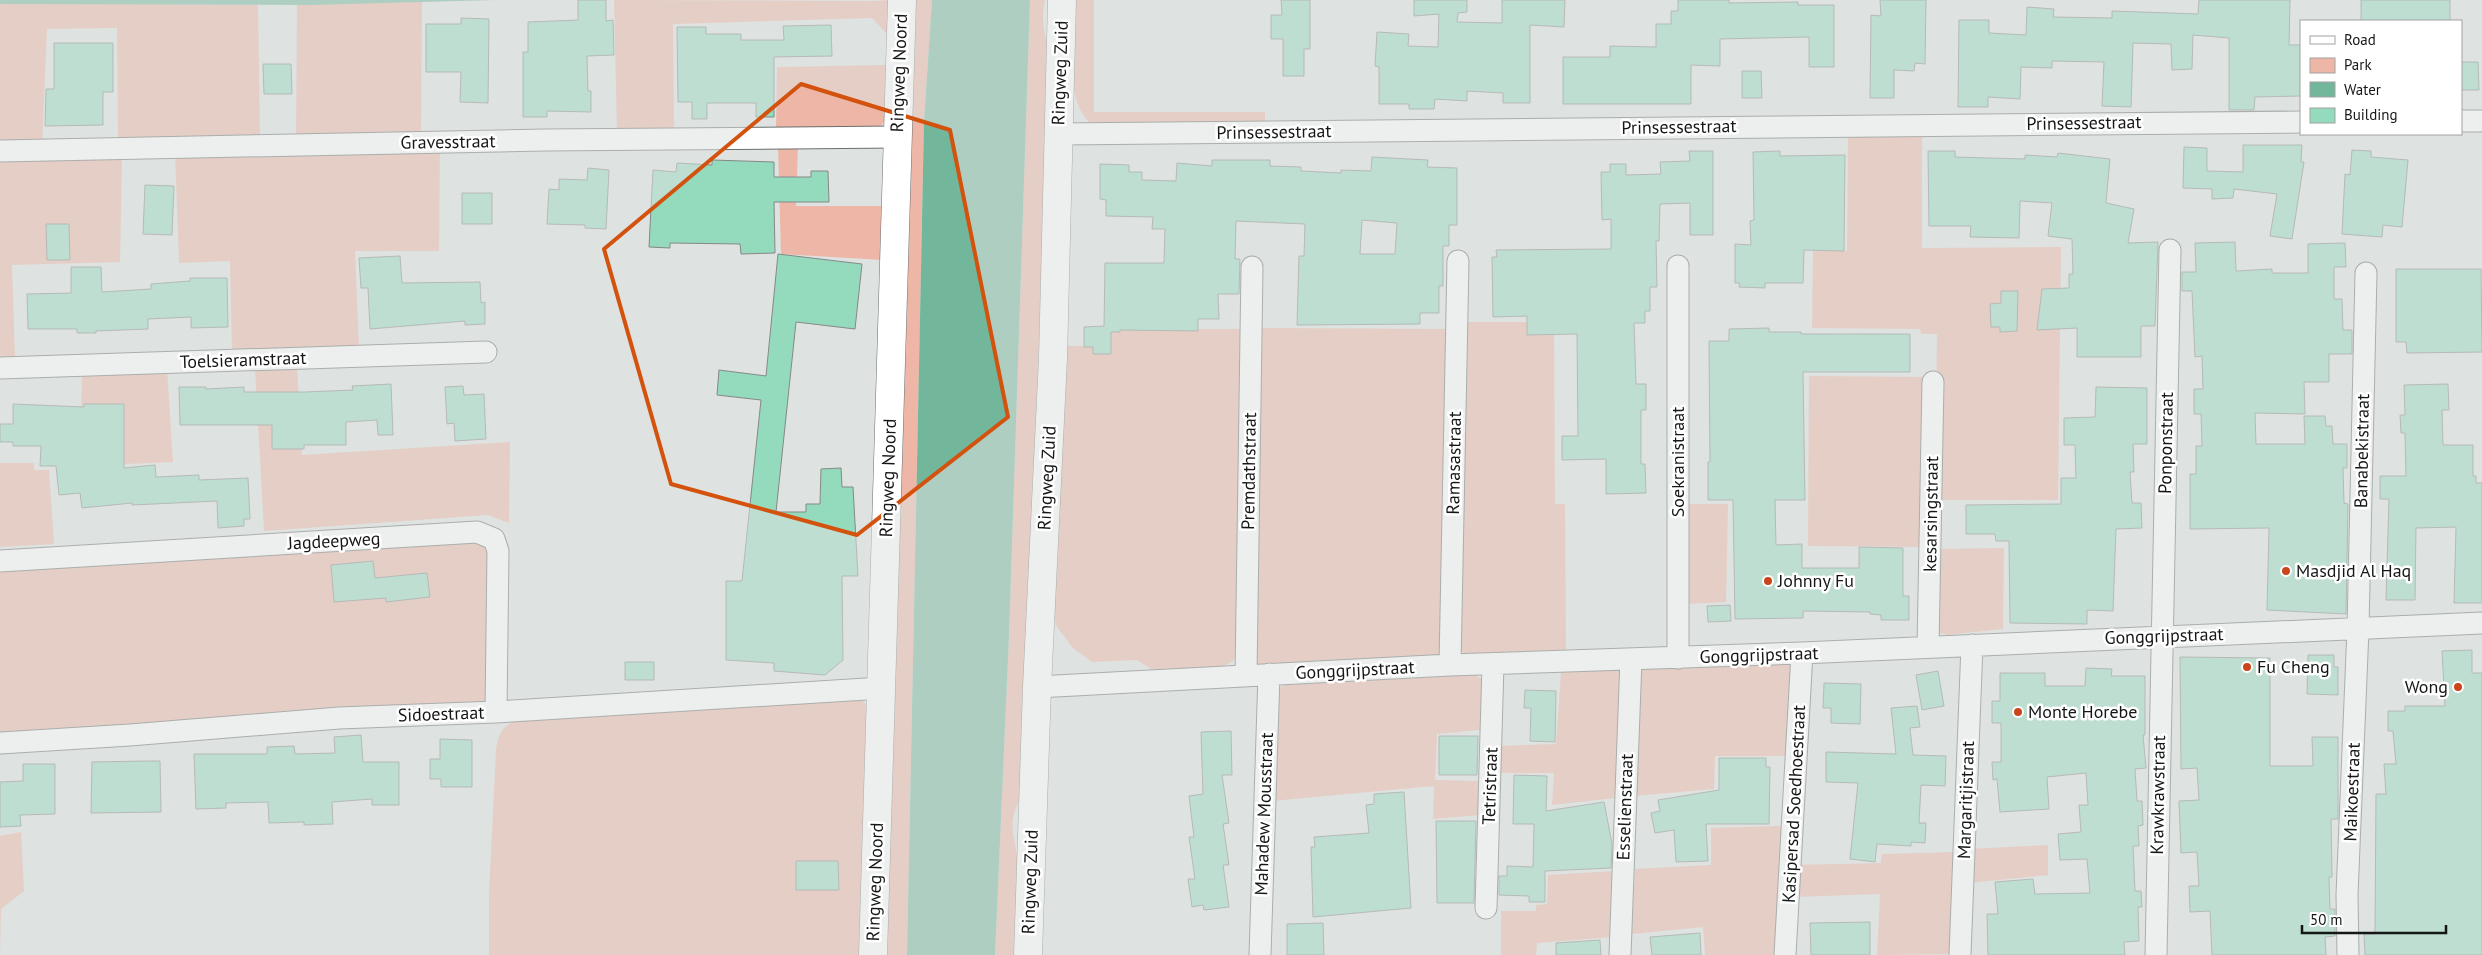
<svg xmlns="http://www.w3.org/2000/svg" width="2482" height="955" font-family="'PT Sans',sans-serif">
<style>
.green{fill:#edb6a7}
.water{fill:#72b79b}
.building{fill:#94dabd;stroke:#858987;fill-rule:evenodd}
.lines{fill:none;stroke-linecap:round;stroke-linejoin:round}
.street-casing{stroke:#6b6f6d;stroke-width:23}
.secondary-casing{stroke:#6b6f6d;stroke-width:29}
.street{stroke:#fff;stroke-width:21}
.secondary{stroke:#fff;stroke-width:28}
.marked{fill:none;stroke:#d3520d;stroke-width:4;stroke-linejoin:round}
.poi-dot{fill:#cc441c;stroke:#fff;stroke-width:2}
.labels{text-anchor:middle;stroke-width:5;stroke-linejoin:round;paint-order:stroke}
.street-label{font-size:18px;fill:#151616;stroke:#fff}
.poi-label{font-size:18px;fill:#151616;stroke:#fff;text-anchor:start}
</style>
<rect width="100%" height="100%" fill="#dee2e0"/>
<path class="green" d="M614,0l259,1 19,-1 -4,35 -16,-17 -199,6 1,108 -57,1z
M912,0h20l-8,121 -17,834h-24z
M1030,0h15c-4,17 -2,32 4,48l-26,745c-17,30 -9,39 -5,68 3,30 -1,63 -2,94h-21l14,-319z
M1073,0h21v112h171v11l-172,2c-31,-22 -20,-91 -20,-125z
M422,1l-1,132 -125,3 1,-131z
M47,3l211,2 2,132 -142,5 -1,-114 -70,1 -5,116 -42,-1v-140z
M887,65l-1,54 -6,8 -104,3 1,-63z
M1848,133l74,1v114l139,-1 -3,253h-123l2,-166h-16l-1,-5 -108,-1 1,-77h34z
M778,144h20l-2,62h88l-1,54 -102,-6z
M440,148l-1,103h-84l4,97 -127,4 -2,-91 -51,2 -4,-111z
M122,155l-2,107 -108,3 3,95 -15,1v-204z
M1462,322h92l1,182h10l1,146 -101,4 -7,-5z
M1255,328l195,1 -9,324 -8,4 -171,8 -8,-2z
M1111,329h132l-5,323 -5,9 -11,6 -71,2 -14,-9 -45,2 -19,-14 -16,-21 -6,-20 11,-261h49z
M297,366l5,89 208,-13 -1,81 -21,-8 -224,16 -9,-162z
M167,368l6,94 -93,4 2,-95z
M1809,376l118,1 -1,170 -118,-1z
M0,463h34v7h15l5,74 -54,3z
M1686,504h42l-2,98 -40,2z
M489,536l-1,168 -488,33v-180z
M2004,548l-1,81 -56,6 -11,-3 -2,-83z
M1783,664h8l-3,92h-73l-1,33 -80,7 6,-125 5,-2z
M1615,669l8,2 -4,121 -4,6 -63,7 2,-32h-56v-27l58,-2 5,-72z
M1475,675l11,6 2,48 -51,5 -2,46 46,1 -1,34 -47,4 1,-33 -162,15 7,-113 6,-3z
M862,700l7,8 -7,247h-373v-62l7,-144c4,-21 8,-24 28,-32z
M1784,826l-4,129h-75l-2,-28 -71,7 3,-65 76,-4v-37z
M21,832l3,59 -23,18 -1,46v-119z
M2048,845v30l-80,8 1,-34z
M1956,852l-4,102 -75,1 3,-61 -87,3 1,-32 87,-2 1,-9z
M1615,871l-2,66 -76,6 -1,12h-35v-44h35v-6l11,-1 1,-29z"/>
<path class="water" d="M0,0h495l-184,5 -311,-1z
M932,0h98l-21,636 -14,319h-88l17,-834z"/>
<path class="building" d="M578,0h28v21l7,-1 1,35 -27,1 1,35h3v21l-44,-1v6h-24v-65h5v-30l50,-2z
M1281,0h29v49h-6v27h-21v-37h-12v-24h11z
M1414,0h53v12l-9,1 -1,9 45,1v-23h63l-1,27 -34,-2v78h-27v-10l-36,-2v10l-32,-2 -1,10h-25v-5h-30v-37l-4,-1 2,-34 32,2 -1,12 30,1 1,-33 -25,2z
M1678,0h51v3l69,-1v3h36v62h-25v-30l-89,2v27l-29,-1v39h-128v-47h47v-11l46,1v-23h15v-13h7z
M1880,0h46l-1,64 -10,-1 -1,8 -20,-1v28h-24l1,-83 10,1z
M2199,0h91l-1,45h12v51l-46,1 -1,13h-25v-72l-36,-3 -1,34 -20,1 -1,-26 -38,-1 -2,64 -29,-1 2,-44 -52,-1v7l-31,-1 -1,32 -32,-2v10h-30l1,-87h30v13l37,2 1,-28 27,2 -1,8 59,1v-7l86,3z
M2361,0h89v21h-89z
M461,18l28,1 -1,84 -28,-1 1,-30h-35v-48h35z
M831,25l1,31 -58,1v60h-18v-14h-49v16h-15v-17h-14l-1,-75h29v7h35v6h43l-1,-14z
M54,43h59v49h-10v33l-58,1 1,-37h8z
M2461,62h17l1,28h-18z
M263,64h28l1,30h-28z
M1742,71h19l1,27h-20z
M2243,145h59l-1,17h3l-12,77 -22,-3 7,-42 -43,-5 -1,9 -21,1v-10l-29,-1 1,-41 23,1v23l36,1z
M2352,150l19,1v6l37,3 -6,67 -19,-2 -1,12 -40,-3 3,-60 5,1z
M1689,151h24v84h-23v-32l-30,1 -1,37h-3l1,46h-7v24h-5v12h-11l2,61h10v26h-5v54h4l1,29 -40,1v-35l-44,1v-24h16l-1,-102 -50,1v-19l-34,1 -1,-60h5l-1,-7 115,-1v-30l-9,1 -1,-48h9v-8h16v11l35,-1 -1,-12 30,-1z
M1780,151v5l65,-1 -1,96 -40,-1 -1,33h-38v5l-26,-1 1,-4h-5v-39l16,1 -1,-24 4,-1 -1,-68z
M1928,151h27v6l70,2v-4l32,2 1,-4 52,6 -4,44 28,6 -6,34 30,-1 -3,84h-14v31h-64v-29l-40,2 5,-41 27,-1v-14h4l-1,-35 -24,-3 4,-33 -32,-2 -1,37 -49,-1 1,-11h-42z
M1372,157l56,3 -1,7 30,1v57h-8v21h-6v40h-4v27h-19v11l-123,1 2,-69h5l1,-32 -69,-3 -1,38h5l-1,35h-21l1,25h-21v12l-78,-1v2h-9v22h-18v-7h-9v-20l20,-1 1,-63h59l1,-34h-13l1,-12 -47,-1v-16l-6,-1v-35l29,1v7h13v8l34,1 1,-18 35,3v-6h58v6l31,1v4l40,2v-3l30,1zM1362,220l35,3 -2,31h-35z
M712,160l62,2v15h37v-6h17l1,31h-55l1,51 -34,1 -1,-10 -70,-1v5l-21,-1 4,-77 23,2 1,-9 35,2z
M588,168l21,2 -3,59 -21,-1v-3l-38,-1 2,-35 10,1v-11l28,1z
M145,185l29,1 -2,49 -29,-1z
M462,193h30v31h-30z
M46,224h23l1,36h-23z
M2235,242l1,29 36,-2v4h36v-29l37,-1 1,24h-12v32h8l1,31h9v24h-23v28h-25l1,32 -50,-1 1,31h49l-1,-28h21l1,10h6l1,18h14v24h-4l1,35 4,1 -2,110 -79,-4 2,-82 -79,1v-55h6v-28h6l-1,-32h-7v-25h9l-1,-33 -7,1 -3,-66h-10v-19h14l-1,-29z
M778,254l84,10 -7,65 -59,-7 -20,190h30v-8h14l1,-35 20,-1 1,19h11l5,89h-16l1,84 -18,15 -51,-4v-8l-48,-3v-79h16l19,-181 -44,-5 2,-25 47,6z
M400,256l2,27 78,-1 1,21 4,-1v22l-20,1v-4l-95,8 -2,-41h-7l-2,-30z
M71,267h30l1,25 49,-3v-5l39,-3v-3h37l1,49 -37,1v-11l-43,2v10l-52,2v2h-19v-4h-49l-1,-35 44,-1z
M2396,269h85l1,83 -75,1 -1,-11h-10z
M2001,291h17l-1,40 -17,1v-5h-9l-1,-23 11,-1z
M1769,328v4h32v2h109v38h-107l2,128h-30l1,45 26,-1v24h57v-21l44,1v48h6v24h-28v-5l-11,-1v-2l-67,-1v7l-68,1 -2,-119h-25v-38h2l-1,-121h20v-12z
M391,384l2,51h-15l-1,-15 -31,2v23h-42v4h-32v-24h-92l-1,-38h27v2l38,-2v5h61l48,-2 -1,-4z
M2448,384l1,26h-7l1,35h30v31h3v7h6v120h-28l2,-76 -40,1 -1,72h-29l3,-101h-9v-23h26l-1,-43h-4l-1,-18h5l-1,-30z
M463,386l1,9 20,-1 2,45 -31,2 -1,-18 -7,1 -2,-37z
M2096,387l51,1v56h-14l1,28h-4l2,31h9l1,25 -26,1 -3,82 -26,-1v14l-77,-1 -1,-82h-13l-1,-7h-29v-29l95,-1v-26h15l-1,-33h-11v-27l31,-1z
M13,404l71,3v-3h40v64l31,-3 1,12 43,-2v5l49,-2 2,41h-6v7l-26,2 -1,-27 -85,4v-2l-50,5 -2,-15 -21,2 -3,-29h-16l1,-20h-28v-4h-13v-18h13z
M373,561l2,17 52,-5 3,24 -44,5v-4l-52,4 -3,-37z
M1730,605l1,16 -23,1 -1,-16z
M2472,650v23h10v282h-117l-1,-21h11l1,-140h10l-2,-30h12l-3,-33h-5v-20h17v-5h40l-3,-55z
M2308,655h26v12h4v28l-31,-1z
M2180,657l90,1v108h43l-1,-29h26v82h-7l1,58h-3l1,32h5v27l-10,1 1,18h-114l-2,-44 -20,1 -1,-26h10l-2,-34 -16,1 -2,-52 20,-1 -2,-32 -16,1z
M625,662h29v18h-29z
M2086,668l26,1 -1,7h34v59h-2l3,33 -11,1 2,32h5l1,24 -5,1 1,20h-6l2,45h6l1,16h-4l1,34 -15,1 1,13h-137l-1,-41h11l-3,-32 38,-3 2,15 55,-1 -3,-34 -27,1 -2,-26 23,-2 -2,-27h9l-2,-32 -39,4 2,32 -49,3 -3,-33 -4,1 -1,-18h9v-39h-9v-22h8v-28h45v13h40z
M1938,671l6,35 -22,4 -6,-35z
M1824,683l37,1 -1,40 -29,-1v-15h-8z
M1525,690l31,1 -1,51 -25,-1 1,-33h-7z
M1917,706l3,21 -10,1 3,27 33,1 -1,30 -24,-1 -2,38h7l-1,20 -14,-1v4l-34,-2 -2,18 -25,-3 8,-76 -32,-1v-30l70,2 -5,-46z
M1231,731l1,44h-10l7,48 -6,1 6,41h-6l6,42 -25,3 -1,-5 -11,2 -4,-28h7l-6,-42h5l-5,-41 14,-2 -2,-62z
M361,735l2,27h36v43h-27v-6l-40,3 1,22 -29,1v-3l-35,1 -1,-21 -42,1v5l-30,1 -2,-55h73v-7l27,-1 1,8 40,-1 -1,-16z
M1439,736h39l-1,39h-38z
M440,739l32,1v47h-31v-8h-11v-20h10z
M1719,758h47v9h4l-1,57h-63l2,37 -32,1 -2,-32 -19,3 -4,-20 9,-2 -2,-11 61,-10z
M146,761h14l1,51 -70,1 1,-51z
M23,764h32v50l-35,1 1,11 -21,1v-45l23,-1z
M1514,775l33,1 -1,35 58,-9 8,42 -1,24 -66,3v31h-16v-6l-30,-1v-19h8v-10l26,1 1,-43h-21z
M1404,792l7,116 -98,9 -2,-70h4l-1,-10 55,-4 -3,-28 8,-1v-10z
M1436,821h40l-2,82h-37z
M796,861h42l1,29h-43z
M1870,922v33h-59l-1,-32z
M1323,923l1,32h-37v-31z
M1700,933l1,22h-49l-2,-18z
M1600,940l1,15h-45v-12z"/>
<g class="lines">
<defs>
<path id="street" d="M2461,121h21
M1058,134l1243,-12
M0,151l545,-11 351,-3
M1678,266v392
M0,368l486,-16
M0,561l477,-29 17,7 4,12 -2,161
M1928,647l5,-265
M1450,665l8,-404
M1246,675l6,-408
M1037,687l413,-22 352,-12 680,-30
M0,743l130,-8 209,-17 157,-6 386,-24
M1486,908l7,-244
M1260,955l9,-281
M1620,955l11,-296
M1785,955l17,-302
M1960,955l12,-310
M2156,955l14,-705
M2348,955l-1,-60 11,-266 8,-356"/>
<path id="secondary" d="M873,955l29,-955
M1028,955l9,-268 16,-329 9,-358"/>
</defs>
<use href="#street" class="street-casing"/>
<use href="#secondary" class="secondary-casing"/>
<use href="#street" class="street"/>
<use href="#secondary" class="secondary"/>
</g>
<path d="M0 0H2482V955H0ZM801,84l149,46 58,287 -151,118 -186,-51 -67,-235z" fill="#dee2e0" fill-opacity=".55" fill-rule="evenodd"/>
<path class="marked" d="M801,84l149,46 58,287 -151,118 -186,-51 -67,-235z"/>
<g class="poi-dot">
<circle cx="2286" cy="571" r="5"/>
<circle cx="1768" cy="581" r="5"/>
<circle cx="2247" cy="667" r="5"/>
<circle cx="2458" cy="687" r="5"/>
<circle cx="2018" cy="712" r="5"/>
</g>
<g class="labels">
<g class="street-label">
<text transform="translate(899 73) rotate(-88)" y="6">Ringweg Noord</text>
<text transform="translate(1060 73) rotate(-88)" y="6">Ringweg Zuid</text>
<text transform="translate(2084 123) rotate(-1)" y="6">Prinsessestraat</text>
<text transform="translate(1679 127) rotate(-1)" y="6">Prinsessestraat</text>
<text transform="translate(1274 132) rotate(-1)" y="6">Prinsessestraat</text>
<text transform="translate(448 142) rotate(-1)" y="6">Gravesstraat</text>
<text transform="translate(243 360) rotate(-2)" y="6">Toelsieramstraat</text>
<text transform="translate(2166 443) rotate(-89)" y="6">Ponponstraat</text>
<text transform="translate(2362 451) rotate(-89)" y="6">Banabekistraat</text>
<text transform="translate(1678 462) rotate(-90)" y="6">Soekranistraat</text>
<text transform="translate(1454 463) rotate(-89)" y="6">Ramasastraat</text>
<text transform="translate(1249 471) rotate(-89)" y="6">Premdathstraat</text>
<text transform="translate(888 478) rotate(-88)" y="6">Ringweg Noord</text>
<text transform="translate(1047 478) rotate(-87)" y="6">Ringweg Zuid</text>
<text transform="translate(1931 514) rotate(-89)" y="6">kesarsingstraat</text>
<text transform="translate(334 541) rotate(-3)" y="6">Jagdeepweg</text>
<text transform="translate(2164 636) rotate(-2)" y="6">Gonggrijpstraat</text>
<text transform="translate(1759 655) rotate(-2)" y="6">Gonggrijpstraat</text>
<text transform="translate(1355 670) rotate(-3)" y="6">Gonggrijpstraat</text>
<text transform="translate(441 714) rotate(-2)" y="6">Sidoestraat</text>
<text transform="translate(1490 786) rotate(-88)" y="6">Tetristraat</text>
<text transform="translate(2352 792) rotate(-88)" y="6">Maikoestraat</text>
<text transform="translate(2158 795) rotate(-89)" y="6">Krawkrawstraat</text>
<text transform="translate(1966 800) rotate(-88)" y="6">Margaritjistraat</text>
<text transform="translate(1794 804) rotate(-87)" y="6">Kasipersad Soedhoestraat</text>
<text transform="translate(1625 807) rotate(-88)" y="6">Esselienstraat</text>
<text transform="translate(1264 814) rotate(-88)" y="6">Mahadew Mousstraat</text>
<text transform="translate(875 882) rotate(-88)" y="6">Ringweg Noord</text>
<text transform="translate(1030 882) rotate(-88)" y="6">Ringweg Zuid</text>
</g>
<g class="poi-label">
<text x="2296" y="577">Masdjid Al Haq</text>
<text x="1778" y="587">Johnny Fu</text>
<text x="2257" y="673">Fu Cheng</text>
<text x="2448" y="693" text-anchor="end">Wong</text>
<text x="2028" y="718">Monte Horebe</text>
</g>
</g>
<rect x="2300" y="20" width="162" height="115" fill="#ffffff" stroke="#a1a2a2"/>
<rect x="2310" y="36" width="25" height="8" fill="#ffffff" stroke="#a1a2a2"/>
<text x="2344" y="45" font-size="15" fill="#151616">Road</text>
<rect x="2310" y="58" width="25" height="15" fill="#edb6a7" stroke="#a1a2a2"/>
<text x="2344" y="70" font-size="15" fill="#151616">Park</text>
<rect x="2310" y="82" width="25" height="15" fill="#72b79b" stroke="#a1a2a2"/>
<text x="2344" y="95" font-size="15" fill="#151616">Water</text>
<rect x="2310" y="108" width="25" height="15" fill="#94dabd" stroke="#a1a2a2"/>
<text x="2344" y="120" font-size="15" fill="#151616">Building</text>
<path d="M2302 925v8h144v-8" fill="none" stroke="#151616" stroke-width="2.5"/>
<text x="2310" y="925" font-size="15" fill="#151616" stroke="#ffffff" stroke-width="4" paint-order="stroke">50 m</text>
</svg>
